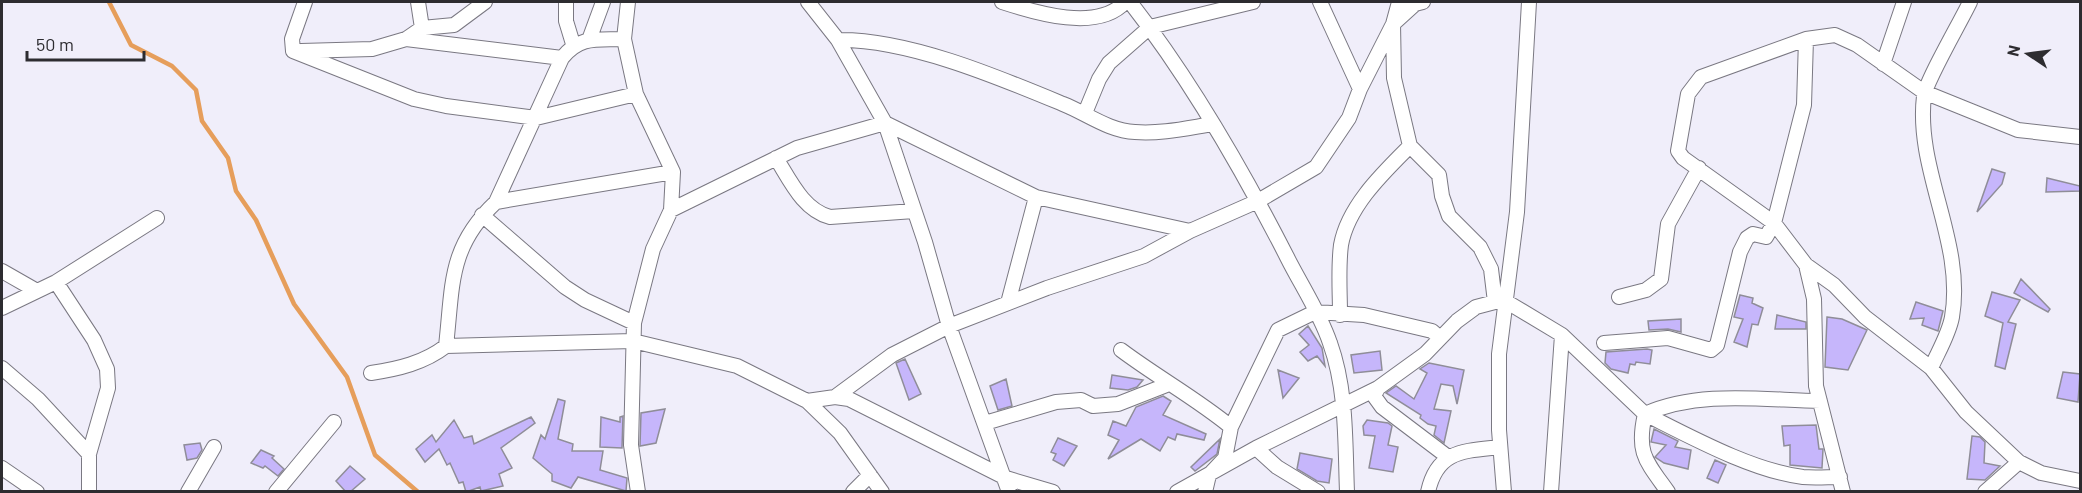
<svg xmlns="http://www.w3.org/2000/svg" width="2082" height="493" font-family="Barlow,sans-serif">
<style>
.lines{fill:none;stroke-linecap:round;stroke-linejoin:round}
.stream{stroke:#e69e5b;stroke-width:4.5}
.building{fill:#c6b6fb;stroke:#8f8d98;stroke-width:1.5}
.minor-casing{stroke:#7a7882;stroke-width:16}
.minor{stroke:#fff;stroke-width:14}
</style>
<rect width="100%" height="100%" fill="#f0eefa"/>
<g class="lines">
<path class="stream" d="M109,2l22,43 41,21 24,24 6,31 26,37 8,33 20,29 38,84 53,73 28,78 43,37"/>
</g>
<path class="building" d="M1992,169l13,4 -3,11 -25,28z
M2047,178l33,8v5l-34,1z
M2021,279l29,30 -2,3 -34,-19z
M1992,292l28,8 -12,22 8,2 -11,45 -10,-3 8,-43 -18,-7z
M1740,295l13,3 -1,5 11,5 -5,17 -6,-1 -5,23 -13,-5 9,-23 -9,-2z
M1916,302l27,9 -5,20 -16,-6 2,-7 -14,1z
M1777,315l29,7v7h-31z
M1827,317l15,2 25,11 -19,40 -23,-3z
M1681,319v13l-13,-3 -19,1 -1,-9z
M1308,326l14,22 3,18 -8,-10 -9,5 -8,-9 9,-7 -10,-11z
M1647,349l5,1 -2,14 -14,-2 -1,3 -5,-1 -2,9 -17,-4 -6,-6 1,-11z
M1380,351l2,19 -28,3 -3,-18z
M905,359l16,35 -12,6 -13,-37z
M1429,363l35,7 -7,34 -4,-18 -12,-2 -7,25 17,2 -7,32 -10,-8 2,-9 -8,-2 -8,-6 1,-3 -35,-22 10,-7 18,13 13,-26 -7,-4z
M1278,370l21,8 -16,20z
M2063,372l17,2 -2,28 -21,-4z
M1112,375l31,5 -6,7 -9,3 -18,-2z
M1006,379l6,27 -14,4 -8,-24z
M1163,396l8,5 -8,14 43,19 -2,6 -27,-6 -2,6 -7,-3 -8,14 -19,-12 -33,20 11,-19 -11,-5 5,-14 13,5 10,-19z
M558,399l7,2 -7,38 15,5 -1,7h31l-3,19 27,8 -1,13 -48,-14 -7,11 -19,-7v-7l-19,-16 8,-23 4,4z
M665,409l-9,34 -16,3 1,-33z
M623,416l-1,32 -22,-1 1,-30 19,5v-5z
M531,417l4,6 -34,25 11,20 -13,6 4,12 -22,5 -1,-4 -14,5 -3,-10 -4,1 -9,-20 -3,2 -8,-16 -14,13 -9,-13 16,-14 4,7 18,-22 10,18 8,-2 2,8z
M1367,420l21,3 4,3 -4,19 10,2 -5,25 -24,-4 6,-32 -11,-1 -1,-9z
M1816,425l3,24h4l-1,19 -32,-3v-20l-6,1 -2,-20z
M1654,429l24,12 -3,6 16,3 -3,19 -24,-6 -9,-6 11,-12 -15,-3z
M1972,436l8,1 5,5 -1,21 16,3 -15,14 -18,-1z
M1058,438l19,8 -13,20 -11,-6 3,-6 -5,-2z
M1220,439l-3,15 -22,17 -4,-4z
M200,443l2,7 -5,8 -10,2 -3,-15z
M261,450l13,6 -2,2 12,11 -6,7 -13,-10 -2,2 -12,-5z
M1300,453l32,6 -3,24 -12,-2 -20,-12z
M1715,460l11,5 -8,18 -11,-5z
M350,466l15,13 -15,13h-4l-10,-11z"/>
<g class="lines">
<defs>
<path id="minor" d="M418,2l4,26
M566,2v19l7,23
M628,2l-4,37 12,55 37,78 -2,38 -18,39 -19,74 -3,122 7,47
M808,2l30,38 47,83 40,119 24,84 60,166
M1002,2c34,11 96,30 123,0
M1130,2c61,78 112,167 157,255 14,28 33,56 43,86 17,47 15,99 17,149
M1320,2l40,87
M1399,2l-6,22 1,54 16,68 29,29 3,21 7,20 31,31 11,22 4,33
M406,39l156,19
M589,40l14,-38
M838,40c70,-1 160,37 225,64 23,9 46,27 72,28 26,2 52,-4 78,-8
M293,51l121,48 32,7 90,12 100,-24
M293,51l-1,-12 13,-37
M301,51l71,-2 34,-10 16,-11 32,-3 31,-23
M1883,64l21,-62
M1085,113l14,-34 10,-16 41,-36 103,-25
M776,158c14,22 27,52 54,59l84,-6
M496,202l66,-144c18,-23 36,-18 62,-19
M671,210l126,-62 88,-25 151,74 154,34 68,-30 58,-34 33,-49 11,-29 33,-65 22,-20 8,-2
M482,215l83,72 20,13 49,23
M1806,265l28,20 31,32 66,51 35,44 53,50 22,11 39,8
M2,271l35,20
M56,282l38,58 13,29 1,19 -19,66v38
M1619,297l27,-7 15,-11 7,-55 31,-56
M1008,303l28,-106
M2,308l54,-26 101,-64
M1340,315c0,-23 -2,-47 1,-70 7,-39 42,-72 69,-99
M1604,343l64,-5 43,12 6,-5 23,-93 7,-14 6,-4 13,3 8,-14 30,-118 2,-66
M446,346c7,-61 2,-99 50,-144l177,-30
M1121,350c36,27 76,49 110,77
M2,368l36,31 51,55
M1931,368c7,-16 18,-34 21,-51 13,-75 -37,-147 -28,-221 2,-15 37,-75 46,-94
M371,373c27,-4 53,-10 75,-27l187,-5 104,25 70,35 33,32 42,59
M1378,388l-4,8 8,11 66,50
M835,397l57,-42 57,-29 98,-38 97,-32 46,-25
M807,401l28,-4 14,2 157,79 47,14
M1645,414c46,23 108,57 158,63 12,1 25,0 37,0
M1645,414c54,-24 118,-14 175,-13
M985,423l71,-21 25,-2 12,6 25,-2 51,-20
M1256,448l21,19 41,25
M2,468l35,24
M188,492l26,-45
M276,492l58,-70
M853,492l17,-17
M1177,492l79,-44 122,-60 47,-34 32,-33 19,-14 19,-5h12l55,33 83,79c-9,39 1,47 23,78
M1205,492l4,-17 16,-17 6,-31 47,-97 37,-18 49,3 68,16 8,7
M1428,492c9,-42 36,-41 72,-45
M1504,492l-5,-62v-76l18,-142 12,-210
M1551,492l11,-157
M1843,492l-27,-106 -2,-87 -8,-34 -32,-42 -91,-65 -5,-7 10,-57 13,-17 105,-38 29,-4 22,10 67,47 94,38 62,7
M1985,492l34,-30"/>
</defs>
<use href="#minor" class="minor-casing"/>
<use href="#minor" class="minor"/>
</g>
<rect width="2082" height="493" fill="none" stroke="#2d2c30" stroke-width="6"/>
<g transform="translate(2028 54) rotate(283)" stroke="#f0eefa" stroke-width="4.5" paint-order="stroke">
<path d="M0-4.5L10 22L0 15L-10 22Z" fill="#2d2c30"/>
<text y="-9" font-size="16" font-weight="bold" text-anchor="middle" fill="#2d2c30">N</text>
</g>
<path d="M27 51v9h117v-9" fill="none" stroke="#2d2c30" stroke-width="3"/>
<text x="36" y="51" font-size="18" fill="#2d2c30" stroke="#f0eefa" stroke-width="4.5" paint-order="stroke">50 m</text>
</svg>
